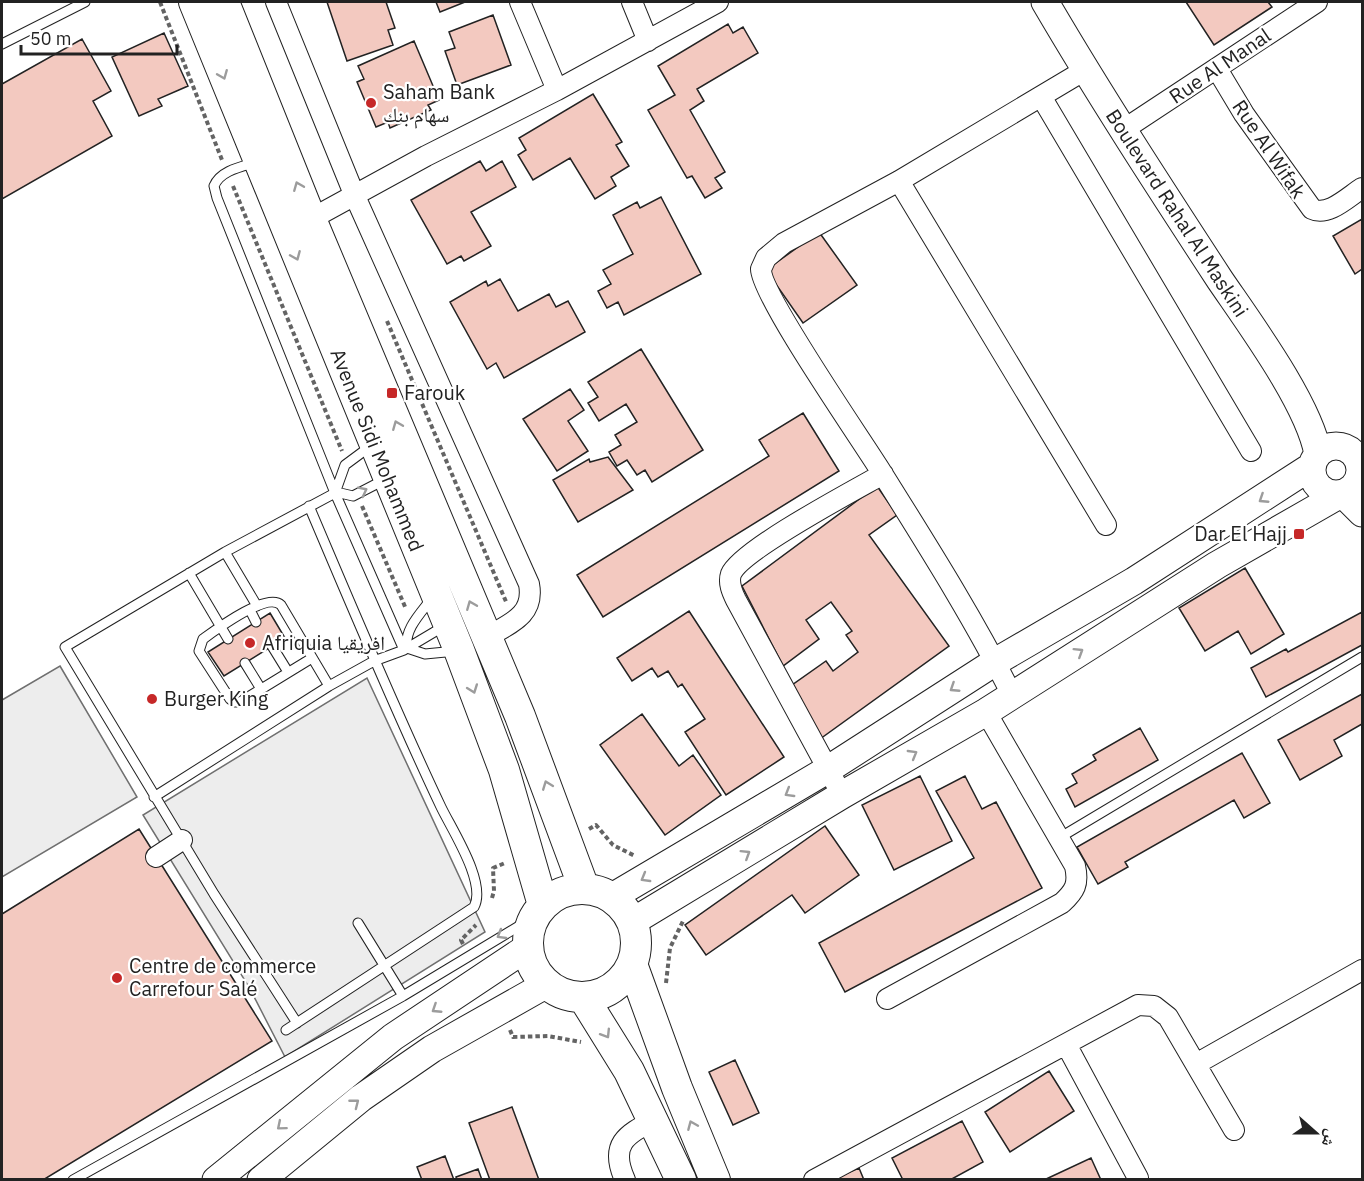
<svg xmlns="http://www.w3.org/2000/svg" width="1364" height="1181" font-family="'IBM Plex Sans','Noto Naskh Arabic',sans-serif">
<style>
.parking{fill:#ededed;stroke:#6f6f6f;stroke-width:1.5}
.building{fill:#f3c9c0;stroke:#222;stroke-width:1.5}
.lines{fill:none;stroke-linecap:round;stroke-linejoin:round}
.lane-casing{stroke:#222;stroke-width:11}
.street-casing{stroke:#222;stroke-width:22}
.secondary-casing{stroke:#222;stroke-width:29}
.primary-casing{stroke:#222;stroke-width:32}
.path{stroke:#646464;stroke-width:4;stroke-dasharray:4.5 3;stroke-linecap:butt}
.lane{stroke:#fff;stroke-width:9}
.street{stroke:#fff;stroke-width:20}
.secondary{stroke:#fff;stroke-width:27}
.primary{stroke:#fff;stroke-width:30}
.oneway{stroke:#9c9c9c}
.poi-dot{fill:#c62828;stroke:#fff;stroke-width:2}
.labels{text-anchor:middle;stroke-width:4.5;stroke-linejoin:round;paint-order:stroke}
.street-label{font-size:20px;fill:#222;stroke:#fff}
.poi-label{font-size:20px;fill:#222;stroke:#fff;text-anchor:start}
</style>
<rect width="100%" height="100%" fill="#fff"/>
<path class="parking" d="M60,666l77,131 -135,80v-177z
M367,678l118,254 -200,125 -36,-70 -106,-172z"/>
<path class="building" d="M327,2h59l9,26 -7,2 5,15 -46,16z
M436,2h29l-25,10z
M1186,2h82l4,5 -58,38z
M493,15l18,50 -54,20 -12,-34 10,-3 -6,-16z
M728,24l5,9 10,-6 15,26 -61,36 7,12 -14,9 35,62 -10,6 7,10 -17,10 -13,-22 -5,2 -39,-68 27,-15 -17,-29z
M164,33l24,53 -30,13 4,7 -23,10 -27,-59z
M82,39l29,52 -18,10 19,35 -110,63v-115z
M414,41l25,59 -11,5 3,5 -41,18 -2,-6 -12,5 -19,-45 7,-3 -6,-13z
M593,94l29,48 -6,3 13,21 -18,11 5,9 -21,13 -25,-41 -37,22 -15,-25 8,-5 -7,-12z
M480,161l6,10 16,-10 14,26 -45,25 20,34 -27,15 -3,-5 -14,8 -36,-64z
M661,197l40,77 -77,41 -6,-13 -11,6 -9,-17 13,-7 -8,-14 30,-16 -20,-39 24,-13 3,6z
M1362,219v50l-7,5 -22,-38z
M819,232l38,53 -54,38 -37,-53z
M500,279l18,32 31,-17 7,13 12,-6 17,31 -81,46 -8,-15 -9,6 -37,-67 36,-21 2,5z
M641,349l62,101 -51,32 -7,-12 -8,5 -10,-15 -10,6 -8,-14 12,-7 -6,-10 22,-13 -11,-18 -27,17 -11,-18 10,-6 -10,-15z
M570,389l14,21 -16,11 20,30 -31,20 -34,-52z
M803,413l36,58 -236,146 -26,-42 192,-119 -10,-16z
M608,457l25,33 -55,32 -25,-42 36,-21 1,3z
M877,486l20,29 -28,20 80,111 -129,93 -35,-49 41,-29 7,10 25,-19 -12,-17 6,-4 -21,-29 -25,18 13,19 -36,27 -41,-80z
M1245,568l39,66 -33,20 -13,-23 -33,20 -26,-43z
M689,611l95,146 -58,38 -41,-63 20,-13 -23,-35 -4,3 -10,-16 -10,6 -6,-9 -20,13 -15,-23z
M1362,612v33l-96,52 -15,-29 35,-19 2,3z
M270,613l15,25 -61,38 -16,-24z
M1362,694v30l-28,16 8,16 -42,24 -22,-40z
M642,714l37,52 14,-11 28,40 -56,40 -65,-90z
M1140,728l18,32 -83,47 -9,-18 11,-6 -5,-9 24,-14 -3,-5z
M1242,753l28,50 -26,15 -10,-18 -109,62 3,5 -30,17 -21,-37z
M920,776l32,65 -58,29 -32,-65z
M965,776l17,33 14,-7 46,86 -197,104 -26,-49 155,-85 -38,-67z
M825,826l34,49 -54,38 -13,-18 -86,60 -21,-30z
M139,829l133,212 -229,139h-41v-266z
M735,1060l24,53 -26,12 -24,-53z
M1049,1071l25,40 -64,41 -25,-40z
M512,1107l27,73h-49l-21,-57z
M962,1121l21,41 -33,18h-47l-11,-22z
M445,1156l9,24h-32l-5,-13z
M1091,1158l10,22h-57z
M859,1168l5,12h-33z
M478,1169l4,11h-25l-1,-3z"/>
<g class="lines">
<defs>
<path id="lane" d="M2,44l83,-42
M254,163c-14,4 -34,8 -40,23l3,12 118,295 69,157
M336,492l17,4 33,-17
M225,552l32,54
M189,573l39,66
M432,598c-11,15 -28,31 -25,50l18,6 31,-3
M250,610l6,12
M272,646l16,26
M312,658l-72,44h-6l-4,-3 -31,-48 4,-12c14,-10 64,-47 78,-34l48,81
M245,663l16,26
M154,797l175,-111 45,-25 30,-11 42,-25
M1059,838l303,-181
M358,923l45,73
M297,1023l-83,-129 -149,-247 160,-95 110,-59 10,-28 27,-20
M286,1030l188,-123c13,-24 -22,-77 -33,-100 -47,-99 -89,-200 -132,-301
M73,1180l330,-184 131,-79"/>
<path id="street" d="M276,2l78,192 175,390c6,32 -20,40 -44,54
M520,2l37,88
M632,2l16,39
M1217,69l27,45 68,95c16,8 36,-12 50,-21
M1042,98l209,353
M1123,130l194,-128
M899,181l207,344
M311,219l115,-63 131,-66 161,-88
M1012,695c-38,-76 -85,-150 -130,-222 -19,-31 -122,-179 -121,-204l5,-11 18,-15 115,-62 186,-111
M842,795l-106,-195c-4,-8 -8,-17 -5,-26 10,-24 124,-84 152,-100
M156,857l26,-17
M887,999l175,-96c13,-12 17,-19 13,-37l-89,-154
M1067,1046l71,132
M1196,1064l166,-94
M625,1180c-16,-36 1,-45 29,-60
M814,1180l324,-175 16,1 14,11 66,113"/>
<path id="secondary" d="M1045,2c55,94 115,186 175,278 30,44 89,124 98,174
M1312 470a24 24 0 1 1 48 0a24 24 0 1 1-48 0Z
M1343,494l19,19
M612,897l215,-127 168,-108 139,-81 178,-115
M632,922l210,-127 144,-83 231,-147 122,-70
M216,1180l177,-143 135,-90
M261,1180l100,-82 71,-49 115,-65"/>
<path id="primary" d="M194,2l265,648 45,120 39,135
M224,2l87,217 209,497 64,172
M528 943a54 54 0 1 1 108 0a54 54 0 1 1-108 0Z
M632,964l45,124 38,92
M583,997l46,74 52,109"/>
</defs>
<use href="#lane" class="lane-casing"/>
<use href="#street" class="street-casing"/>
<use href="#secondary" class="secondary-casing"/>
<use href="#primary" class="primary-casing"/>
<path class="path" d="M160,2l62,158
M233,186l109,265
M387,321l120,283
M362,506l44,103
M589,829l7,-4 17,20 22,11
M492,898l2,-7 -1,-23 12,-5
M463,944l-2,-4 15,-15
M666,983l4,-35 14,-29
M510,1030l3,7 35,-1 33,6"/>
<use href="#lane" class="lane"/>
<use href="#street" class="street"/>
<use href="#secondary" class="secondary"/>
<use href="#primary" class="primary"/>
</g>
<defs><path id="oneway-chevron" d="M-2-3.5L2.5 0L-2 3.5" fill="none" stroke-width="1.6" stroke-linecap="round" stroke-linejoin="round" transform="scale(1.5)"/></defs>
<g class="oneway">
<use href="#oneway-chevron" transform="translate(223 75) rotate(68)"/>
<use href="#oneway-chevron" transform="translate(298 186) rotate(-112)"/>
<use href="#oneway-chevron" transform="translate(296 256) rotate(67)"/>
<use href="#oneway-chevron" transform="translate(397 425) rotate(-112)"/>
<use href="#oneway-chevron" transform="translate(363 491) rotate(-27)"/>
<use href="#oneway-chevron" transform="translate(1263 499) rotate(147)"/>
<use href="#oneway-chevron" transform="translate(471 605) rotate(-112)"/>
<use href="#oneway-chevron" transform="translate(1079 652) rotate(-32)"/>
<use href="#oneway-chevron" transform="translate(954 688) rotate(147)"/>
<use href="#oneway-chevron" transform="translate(473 689) rotate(70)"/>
<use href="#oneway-chevron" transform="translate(913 754) rotate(-30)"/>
<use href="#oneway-chevron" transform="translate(547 785) rotate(-111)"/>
<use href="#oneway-chevron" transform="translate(789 793) rotate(149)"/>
<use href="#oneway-chevron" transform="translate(746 854) rotate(-32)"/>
<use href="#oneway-chevron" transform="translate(645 878) rotate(150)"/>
<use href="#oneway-chevron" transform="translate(501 935) rotate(149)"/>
<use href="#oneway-chevron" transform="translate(436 1009) rotate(147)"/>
<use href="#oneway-chevron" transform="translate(606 1034) rotate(58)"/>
<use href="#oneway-chevron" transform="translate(355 1103) rotate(-38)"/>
<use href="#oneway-chevron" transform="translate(692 1125) rotate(-113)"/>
<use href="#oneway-chevron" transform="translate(281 1126) rotate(140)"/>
</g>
<g class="poi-dot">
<circle cx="371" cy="103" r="6"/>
<rect x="386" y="387" width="12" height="12" rx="3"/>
<rect x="1293" y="528" width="12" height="12" rx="3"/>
<circle cx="250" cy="643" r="6"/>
<circle cx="152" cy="699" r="6"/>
<circle cx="117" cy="978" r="6"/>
</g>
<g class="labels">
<g class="street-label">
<text transform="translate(1220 66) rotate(-34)" y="7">Rue Al Manal</text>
<text transform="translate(1269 149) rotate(56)" y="7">Rue Al Wifak</text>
<text transform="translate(1177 213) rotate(57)" y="7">Boulevard Rahal Al Maskini</text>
<text transform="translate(377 450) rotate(68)" y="7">Avenue Sidi Mohammed</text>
</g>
<g class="poi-label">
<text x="383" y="99">Saham Bank<tspan x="383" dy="23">سهام بنك</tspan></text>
<text x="404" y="400">Farouk</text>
<text x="1287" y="541" text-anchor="end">Dar El Hajj</text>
<text x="262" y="650">Afriquia افريقيا</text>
<text x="164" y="706">Burger King</text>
<text x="129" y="973">Centre de commerce<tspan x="129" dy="23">Carrefour Salé</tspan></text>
</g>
</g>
<rect width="1364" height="1181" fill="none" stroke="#222222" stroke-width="6"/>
<g transform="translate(1316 1133) rotate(111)" stroke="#ffffff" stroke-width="4.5" paint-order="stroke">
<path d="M0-4.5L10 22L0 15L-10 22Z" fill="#222222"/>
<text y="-9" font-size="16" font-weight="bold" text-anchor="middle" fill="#222222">ش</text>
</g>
<path d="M21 45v9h156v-9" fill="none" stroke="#222222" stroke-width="3"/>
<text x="30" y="45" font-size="18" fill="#222222" stroke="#ffffff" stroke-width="4.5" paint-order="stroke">50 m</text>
</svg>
